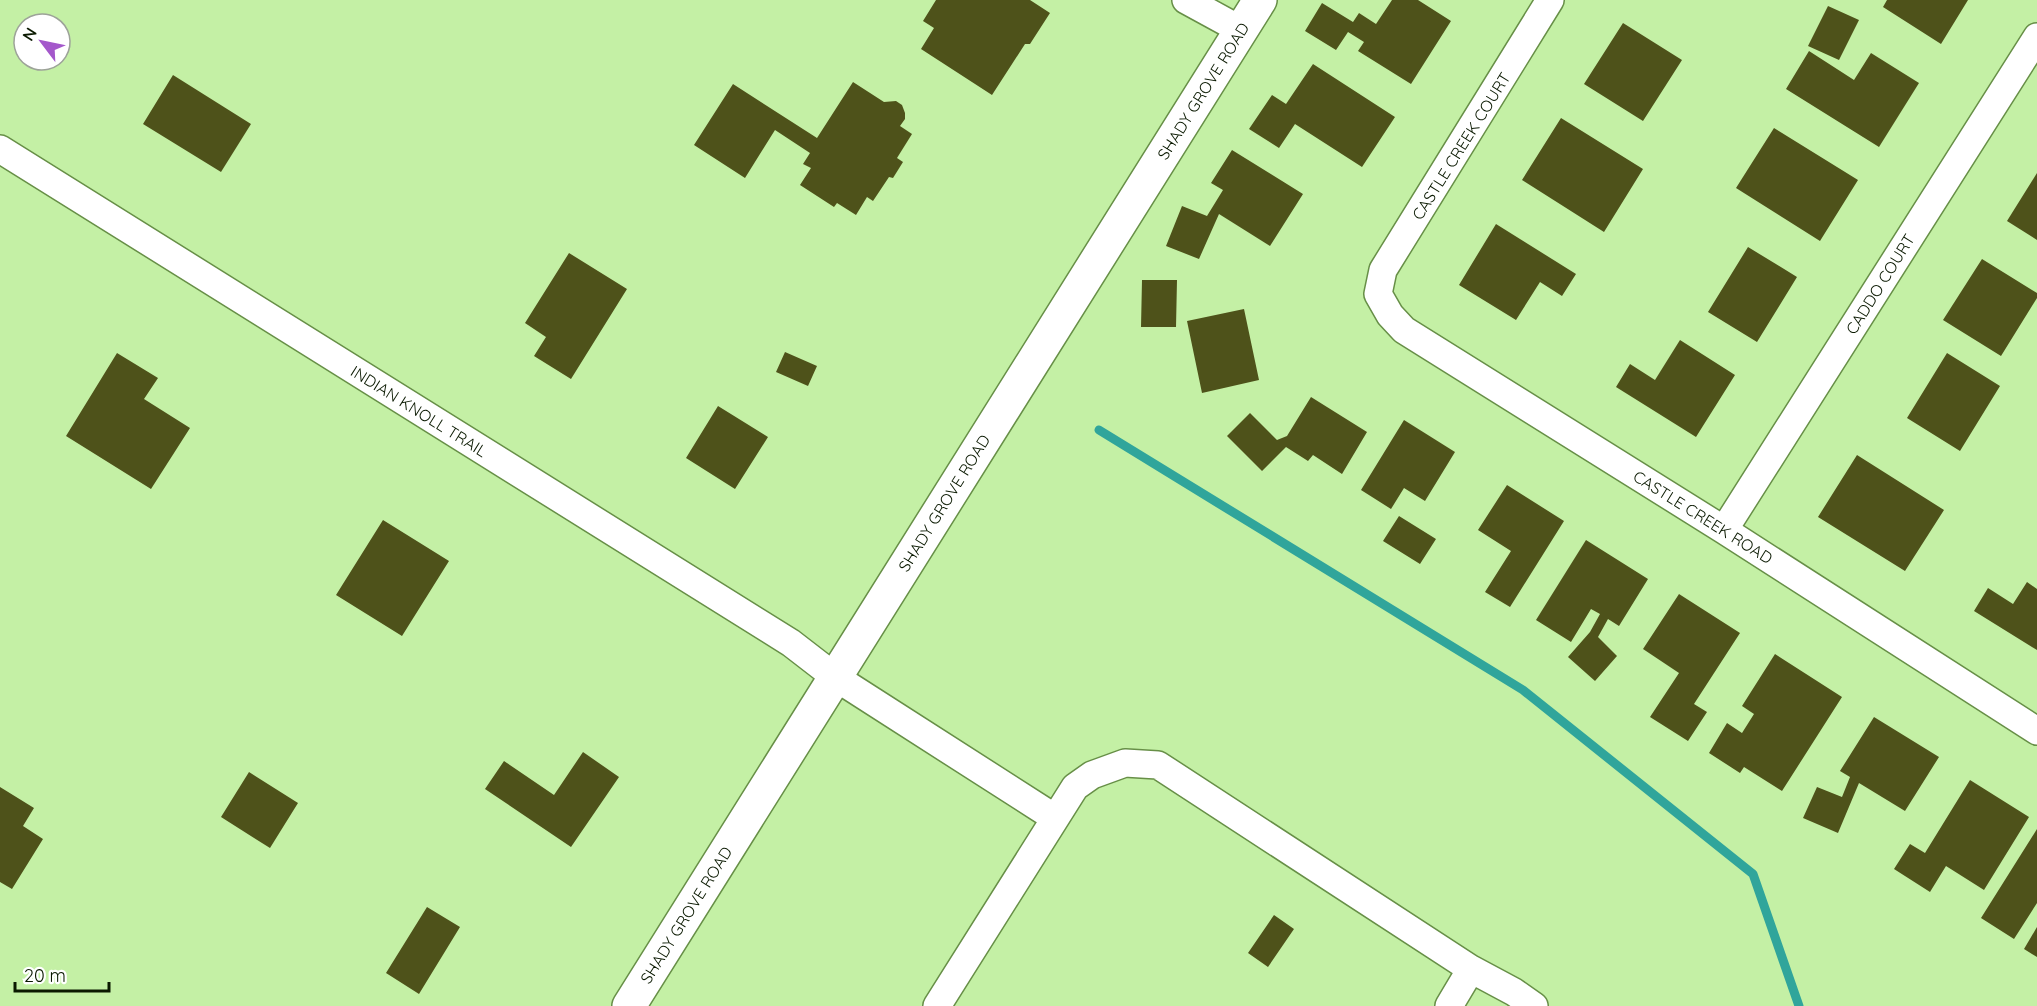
<svg xmlns="http://www.w3.org/2000/svg" width="2037" height="1006" font-family="Quicksand,sans-serif">
<style>
.lines{fill:none;stroke-linecap:round;stroke-linejoin:round}
.stream{stroke:#30a59b;stroke-width:9}
.building{fill:#4e521a}
.minor-casing{stroke:#678f47;stroke-width:30}
.tertiary-casing{stroke:#678f47;stroke-width:36}
.minor{stroke:#fff;stroke-width:27}
.tertiary{stroke:#fff;stroke-width:33}
.labels{text-anchor:middle;stroke-width:6;stroke-linejoin:round;paint-order:stroke}
.street-label{font-size:16px;fill:#0a1900;stroke:#fff}
</style>
<rect width="100%" height="100%" fill="#c4f0a5"/>
<g class="lines">
<path class="stream" d="M1099,430l424,260 230,184 46,132"/>
</g>
<path class="building" d="M936,0h94l20,13 -20,31h-5l-33,51 -71,-46 13,-21 -11,-7z
M1392,0h26l33,21 -40,63 -53,-33 6,-9 -16,-10 -12,18 -31,-19 17,-28 31,19 6,-9 17,11z
M1887,0h81l-27,44 -58,-37z
M1828,6l31,14 -20,40 -31,-14z
M1623,23l59,37 -39,61 -59,-37z
M1809,51l45,29 17,-27 48,30 -40,64 -93,-58z
M1313,64l82,53 -33,50 -67,-43 -16,24 -30,-19 23,-34 14,9z
M173,75l78,49 -30,48 -78,-48z
M853,82l31,20 12,-1 6,4 3,8v6l-5,7 12,8 -15,24 6,4 -10,16 -4,-1 -16,24 -6,-4 -11,18 -19,-12 -3,4 -34,-22 11,-17 -8,-4 7,-11 -35,-23 -30,48 -51,-33 39,-61 84,54z
M1561,118l82,51 -39,63 -82,-52z
M1774,128l84,52 -38,61 -84,-53z
M1232,150l71,44 -33,52 -51,-32 -20,45 -33,-13 16,-40 25,10 16,-26 -12,-7z
M2037,173v67l-30,-19z
M1496,224l80,50 -14,22 -22,-14 -24,38 -57,-35z
M1748,247l49,30 -40,65 -49,-30z
M569,253l58,36 -56,90 -37,-23 12,-19 -21,-14z
M1982,259l55,34v5l-36,58 -58,-36z
M1142,280h35l-1,47h-35z
M1244,309l15,71 -57,13 -15,-72z
M1680,340l55,35 -39,62 -80,-50 14,-23 25,16z
M785,352l32,14 -9,20 -32,-14z
M117,353l41,25 -14,21 46,29 -39,61 -85,-53z
M1947,353l53,33 -40,65 -53,-33z
M1311,397l56,35 -25,42 -29,-19 -5,6 -22,-14 -24,24 -35,-35 23,-23 27,27 10,-4z
M718,406l50,31 -33,52 -49,-31z
M1404,420l51,32 -30,49 -21,-13 -13,21 -30,-19z
M1857,455l87,55 -39,61 -87,-54z
M1507,485l57,36 -54,86 -25,-15 26,-41 -33,-21z
M1399,516l37,23 -16,25 -37,-23z
M383,520l66,41 -47,75 -66,-41z
M1586,540l62,39 -29,47 -11,-7 -10,18 19,19 -22,25 -27,-24 22,-25 10,-18 -9,-5 -20,33 -35,-22z
M2027,582l10,7v61l-63,-39 14,-23 25,16z
M1679,594l61,39 -46,71 13,8 -19,29 -38,-24 29,-44 -36,-24z
M1775,654l67,43 -60,94 -38,-24 -4,6 -31,-20 18,-30 15,10 12,-19 -12,-8z
M1874,717l65,40 -34,54 -46,-28 -21,50 -35,-15 14,-31 25,10 8,-20 -10,-6z
M583,752l36,25 -48,70 -86,-58 19,-28 50,34z
M249,772l49,31 -28,45 -49,-31z
M1970,780l59,37 -45,73 -38,-24 -16,26 -36,-23 16,-25 15,9z
M0,787l34,21 -11,18 20,13 -31,50 -12,-7z
M2037,829v74l-23,36 -33,-21z
M427,907l33,20 -41,67 -33,-21z
M1274,915l20,14 -26,38 -20,-14z
M2037,927v30l-13,-8z"/>
<g class="lines">
<defs>
<path id="minor" d="M1186,0l55,30
M1550,0l-167,270 -5,24 12,21 14,15 320,200 313,201
M0,149l791,494 44,34 220,141
M1724,530l313,-493
M1471,969l43,23 20,14
M937,1006l138,-219 17,-12 33,-12 33,2 313,204 -22,37"/>
<path id="tertiary" d="M629,1006l631,-1006"/>
</defs>
<use href="#minor" class="minor-casing"/>
<use href="#tertiary" class="tertiary-casing"/>
<use href="#minor" class="minor"/>
<use href="#tertiary" class="tertiary"/>
</g>
<g class="labels">
<g class="street-label">
<text transform="translate(1203 91) rotate(-58)" y="6">SHADY GROVE ROAD</text>
<text transform="translate(1461 146) rotate(-58)" y="6">CASTLE CREEK COURT</text>
<text transform="translate(1880 284) rotate(-58)" y="6">CADDO COURT</text>
<text transform="translate(419 411) rotate(32)" y="6">INDIAN KNOLL TRAIL</text>
<text transform="translate(944 503) rotate(-58)" y="6">SHADY GROVE ROAD</text>
<text transform="translate(1703 517) rotate(32)" y="6">CASTLE CREEK ROAD</text>
<text transform="translate(686 915) rotate(-58)" y="6">SHADY GROVE ROAD</text>
</g>
</g>
<g transform="translate(42 42) rotate(302)"><circle r="28" fill="#ffffff" stroke="#9da399" stroke-width="1.5"/>
<path d="M0-4.5L10 22L0 15L-10 22Z" fill="#a458cb"/>
<text y="-9" font-size="16" font-weight="bold" text-anchor="middle" fill="#0a1900">N</text>
</g>
<path d="M15 982v9h94v-9" fill="none" stroke="#0a1900" stroke-width="3"/>
<text x="24" y="982" font-size="18" fill="#0a1900" stroke="#ffffff" stroke-width="4.5" paint-order="stroke">20 m</text>
</svg>
